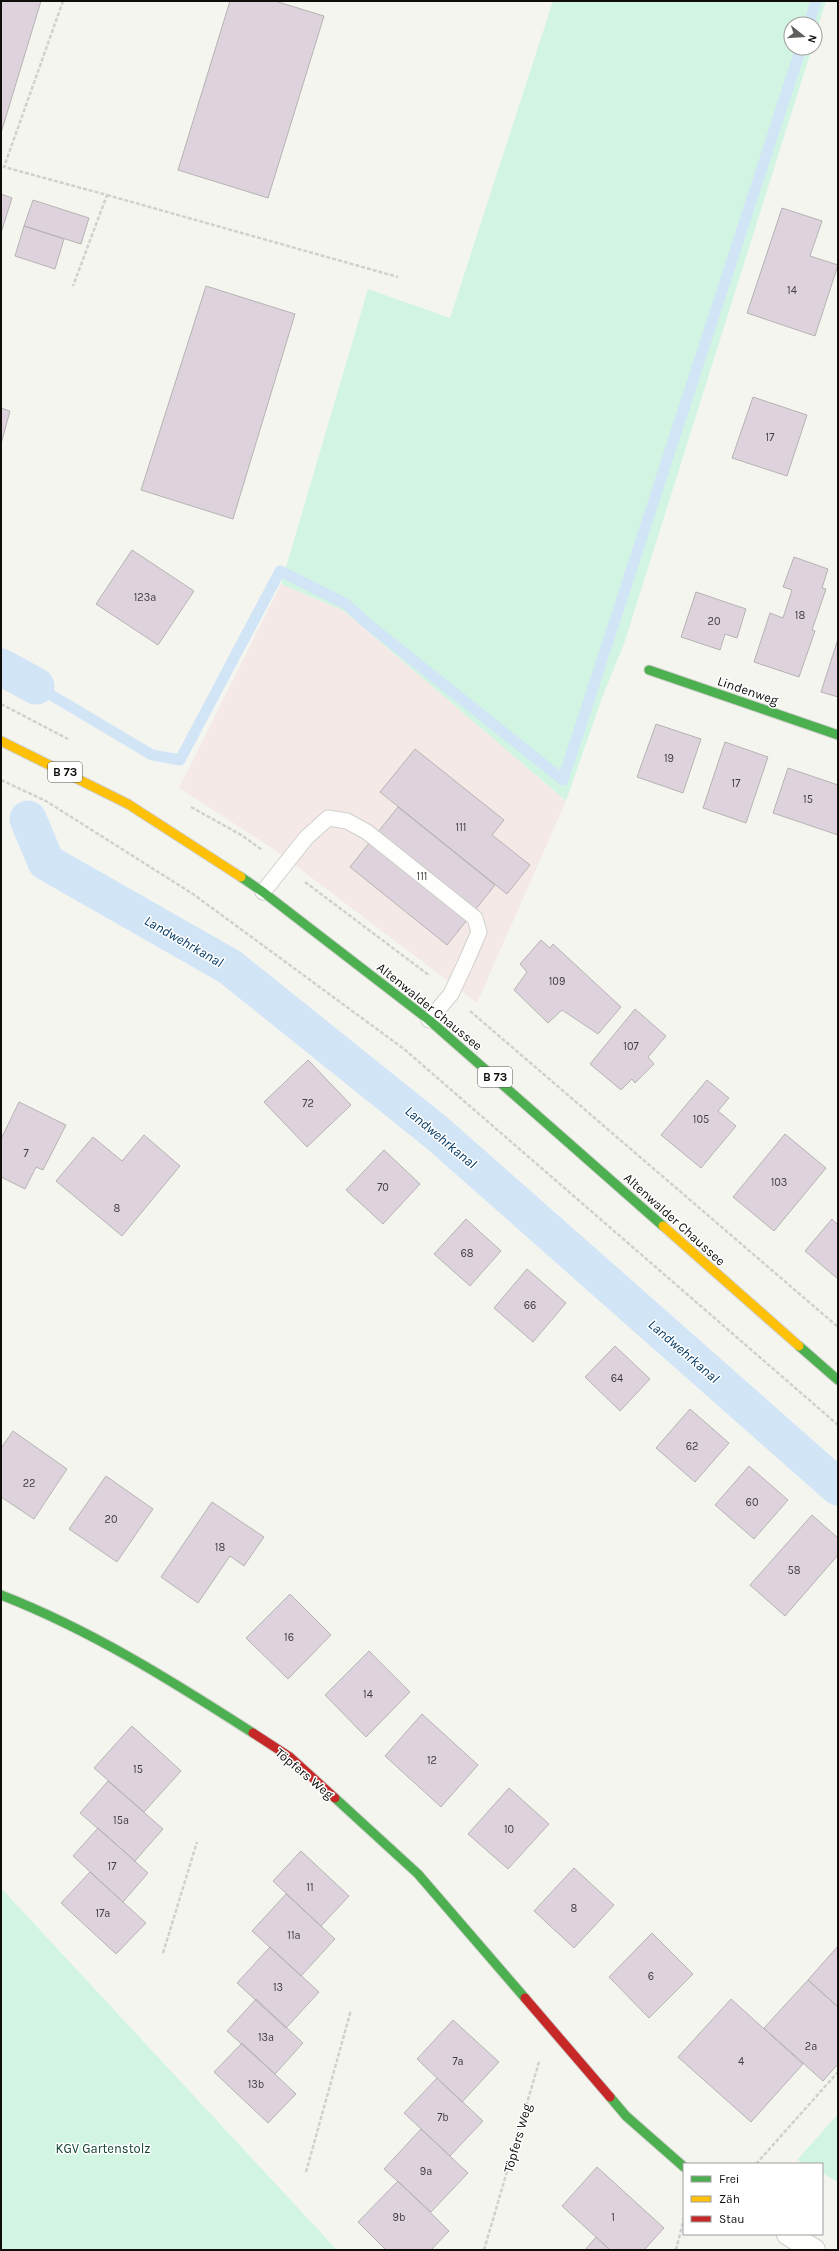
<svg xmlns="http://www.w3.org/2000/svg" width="839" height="2251" font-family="Karla,sans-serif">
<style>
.commercial{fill:#f4e9e6}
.green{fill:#d2f4e2}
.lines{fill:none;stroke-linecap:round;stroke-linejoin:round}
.stream{stroke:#d1e5f6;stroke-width:11}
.canal{stroke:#d1e5f6;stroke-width:37}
.building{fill:#ded2dd;stroke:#b5b4b3}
.lane-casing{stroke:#d0d0cc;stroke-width:17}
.street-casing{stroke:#d0d0cc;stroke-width:24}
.fast-casing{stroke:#d0d0cc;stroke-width:11}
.slow-casing{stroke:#d0d0cc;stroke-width:11}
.jam-casing{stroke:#d0d0cc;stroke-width:11}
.path{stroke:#d0d0ce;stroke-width:2.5;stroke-dasharray:4 2;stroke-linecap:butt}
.lane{stroke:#fefefd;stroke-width:15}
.street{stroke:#fefefd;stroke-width:22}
.fast{stroke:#4caf50;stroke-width:9}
.slow{stroke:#ffc107;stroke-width:9}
.jam{stroke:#c62828;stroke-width:9}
.labels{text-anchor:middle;stroke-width:3;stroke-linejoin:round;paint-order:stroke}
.number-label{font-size:11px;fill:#423e3f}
.shield{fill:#fff;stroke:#565654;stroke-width:1}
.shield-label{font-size:12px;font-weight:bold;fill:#0e0d0a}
.street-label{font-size:13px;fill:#0e0d0a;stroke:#fff}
.park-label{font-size:13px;fill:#134331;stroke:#fff}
.water-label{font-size:14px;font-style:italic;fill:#063b66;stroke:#fff}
</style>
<rect width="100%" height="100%" fill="#f5f5f0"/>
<path class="commercial" d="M281,584l63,27 222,190 -89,202 -202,-153 -96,-62z"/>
<path class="green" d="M553,1h273l-11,36v-13h-24v24h21l-188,596 -22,54 -36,103 -222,-190 -63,-27 87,-295 82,29z
M1,1888l336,362h-336z
M838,2114v68l-16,-9v-9h-18l-7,-4z"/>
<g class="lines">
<path class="stream" d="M809,24l7,-23
M36,686l116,69 28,5 100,-189 66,33 22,20 195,156 238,-732"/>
<path class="canal" d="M1,667l35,19
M28,819l18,43 184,105 207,166 401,354"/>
</g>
<path class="building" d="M1,1h40l-40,132z
M230,1h45l49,15 -56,182 -90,-28z
M1,194l11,4 -11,35z
M33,200l56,18 -8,26 -57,-18z
M782,208l40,13 -12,35 28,9 -23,71 -68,-23z
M24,226l40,13 -9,30 -40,-13z
M206,286l89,28 -62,205 -92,-29z
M753,397l54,18 -20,61 -55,-18z
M1,408l9,3 -9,33z
M132,550l62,41 -36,54 -62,-41z
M794,557l34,12 -6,19 4,1 -14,41 3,1 -16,46 -45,-15 16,-49 13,5 9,-28 -9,-3z
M696,592l50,17 -9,29 -12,-4 -5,16 -39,-13z
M838,639v58l-17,-5z
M656,724l45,15 -18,54 -46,-16z
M725,742l43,15 -22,66 -43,-15z
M415,749l89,71 -12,15 38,30 -23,29 -127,-102z
M788,768l50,17v50l-65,-22z
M398,807l97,78 -48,60 -97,-78z
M541,940l9,8 3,-4 68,63 -23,27 -36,-24 -14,13 -34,-33 13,-18 -7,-8z
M635,1009l31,27 -18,21 6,7 -19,19 -3,-4 -11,11 -31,-26z
M308,1060l43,45 -44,42 -43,-45z
M707,1080l22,18 -11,13 18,15 -35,42 -40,-33z
M19,1102l47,23 -23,45 -7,-3 -11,22 -24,-12v-38z
M785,1134l41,34 -52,63 -41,-34z
M144,1135l36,31 -58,70 -66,-55 37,-44 29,24z
M384,1150l36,34 -37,40 -37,-34z
M466,1219l35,32 -31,35 -36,-32z
M832,1219l6,6v54l-33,-28z
M527,1269l39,34 -33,39 -39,-34z
M615,1346l35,33 -30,32 -35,-34z
M690,1409l39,34 -34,39 -39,-34z
M13,1431l54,38 -33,50 -33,-22v-49z
M749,1466l39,34 -34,39 -39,-34z
M106,1476l47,33 -36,53 -48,-33z
M212,1502l52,35 -20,29 -14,-10 -32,47 -37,-26z
M812,1515l26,23v17l-53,61 -35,-31z
M290,1594l41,41 -43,44 -42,-41z
M369,1651l41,41 -44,45 -41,-42z
M422,1714l56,51 -37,42 -56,-51z
M132,1726l49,45 -37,41 -50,-44z
M108,1781l55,48 -28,32 -55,-48z
M509,1788l40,36 -41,45 -40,-35z
M98,1828l50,45 -25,29 -50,-46z
M301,1851l48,45 -28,30 -48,-45z
M574,1868l40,37 -40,43 -40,-37z
M90,1872l56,51 -30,31 -55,-51z
M286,1894l49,45 -34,37 -49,-45z
M652,1933l41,41 -44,44 -40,-41z
M838,1946v61l-30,-27z
M270,1947l49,45 -33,36 -49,-45z
M808,1980l30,27v57l-15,17 -59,-53z
M256,1999l47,44 -28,31 -48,-43z
M731,1999l72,65 -52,58 -73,-65z
M453,2020l46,42 -37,40 -45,-43z
M242,2043l54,51 -28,29 -54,-51z
M437,2078l46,43 -33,35 -46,-43z
M421,2129l47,44 -37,39 -47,-43z
M597,2167l67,61 -20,22h-34l-48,-44z
M398,2181l51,50 -18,19h-45l-28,-28z
M596,2237l14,13h-25z"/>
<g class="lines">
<defs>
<path id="lane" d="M263,892l43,-54 22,-20 19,3 20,11 108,86 4,14 -13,30 -15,32 -22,26"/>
<path id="street" d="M788,2234l26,16"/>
<path id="fast" d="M649,670l189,65
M241,877l22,15 166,128 234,206
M799,1346l39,34
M1,1595c90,35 171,86 252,138
M335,1798l83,76 107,124
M610,2097l16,19 58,51"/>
<path id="slow" d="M1,741l127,63 113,73
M663,1226l136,120"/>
<path id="jam" d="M253,1733l37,24 45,41
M525,1998l85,99"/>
</defs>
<use href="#lane" class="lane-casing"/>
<use href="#street" class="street-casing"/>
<use href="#fast" class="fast-casing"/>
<use href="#slow" class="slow-casing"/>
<use href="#jam" class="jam-casing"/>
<path class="path" d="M63,1l-59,166 103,28 -34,91
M107,195l291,82
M1,704l67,35
M1,780l45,21 147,93 211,155 434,376
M191,807l52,29 19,14
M305,882l125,94
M470,1011l368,316
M163,1953l34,-111
M756,2164l82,-92
M306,2172l45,-162
M484,2250l55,-188
M676,2250l8,-32"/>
<use href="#lane" class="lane"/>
<use href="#street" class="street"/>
<use href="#fast" class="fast"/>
<use href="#slow" class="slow"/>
<use href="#jam" class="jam"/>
</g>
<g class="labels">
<g class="number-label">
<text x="792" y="294">14</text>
<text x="770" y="441">17</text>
<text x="145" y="601">123a</text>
<text x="800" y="619">18</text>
<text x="714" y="625">20</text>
<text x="669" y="762">19</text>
<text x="736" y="787">17</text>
<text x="808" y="803">15</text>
<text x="461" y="831">111</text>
<text x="422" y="880">111</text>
<text x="557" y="985">109</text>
<text x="631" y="1050">107</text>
<text x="308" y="1107">72</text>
<text x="701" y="1123">105</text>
<text x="26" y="1157">7</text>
<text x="779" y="1186">103</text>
<text x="383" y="1191">70</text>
<text x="117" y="1212">8</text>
<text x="467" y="1257">68</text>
<text x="530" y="1309">66</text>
<text x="617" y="1382">64</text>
<text x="692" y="1450">62</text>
<text x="29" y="1487">22</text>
<text x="752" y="1506">60</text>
<text x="111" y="1523">20</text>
<text x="220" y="1551">18</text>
<text x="794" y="1574">58</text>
<text x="289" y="1641">16</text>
<text x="368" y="1698">14</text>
<text x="432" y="1764">12</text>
<text x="138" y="1773">15</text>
<text x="121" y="1824">15a</text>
<text x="509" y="1833">10</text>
<text x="112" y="1870">17</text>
<text x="310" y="1891">11</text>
<text x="574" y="1912">8</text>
<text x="103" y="1917">17a</text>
<text x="294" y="1939">11a</text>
<text x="651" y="1980">6</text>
<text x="278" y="1991">13</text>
<text x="266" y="2041">13a</text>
<text x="811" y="2050">2a</text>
<text x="458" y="2065">7a</text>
<text x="741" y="2065">4</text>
<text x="256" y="2088">13b</text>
<text x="443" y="2121">7b</text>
<text x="426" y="2175">9a</text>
<text x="399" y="2221">9b</text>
<text x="613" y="2221">1</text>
</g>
<g class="shield">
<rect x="48" y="762" width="34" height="20" rx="3"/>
<rect x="478" y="1067" width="34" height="20" rx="3"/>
</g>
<g class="shield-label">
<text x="65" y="776">B 73</text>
<text x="495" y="1081">B 73</text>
</g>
<g class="street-label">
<text transform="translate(748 690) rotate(19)" y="5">Lindenweg</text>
<text transform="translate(430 1006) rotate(39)" y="5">Altenwalder Chaussee</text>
<text transform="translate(675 1219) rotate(42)" y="5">Altenwalder Chaussee</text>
<text transform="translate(305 1773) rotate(40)" y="5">Töpfers Weg</text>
<text transform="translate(517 2138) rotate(-74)" y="5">Töpfers Weg</text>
</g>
<g class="park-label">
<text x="103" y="2153">KGV Gartenstolz</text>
</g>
<g class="water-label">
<text transform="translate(184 941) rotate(30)" y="5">Landwehrkanal</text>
<text transform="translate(441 1137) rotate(40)" y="5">Landwehrkanal</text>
<text transform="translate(684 1351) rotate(41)" y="5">Landwehrkanal</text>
</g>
</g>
<rect width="839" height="2251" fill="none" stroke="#0e0d0a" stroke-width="4"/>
<rect x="683" y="2163" width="140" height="72" fill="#ffffff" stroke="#9f9e9d"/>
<rect x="691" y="2176" width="20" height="6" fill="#4caf50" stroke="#9f9e9d"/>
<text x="719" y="2183" font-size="12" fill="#0e0d0a">Frei</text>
<rect x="691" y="2196" width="20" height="6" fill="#ffc107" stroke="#9f9e9d"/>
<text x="719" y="2203" font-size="12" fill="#0e0d0a">Zäh</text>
<rect x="691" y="2216" width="20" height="6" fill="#c62828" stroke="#9f9e9d"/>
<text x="719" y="2223" font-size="12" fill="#0e0d0a">Stau</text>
<g transform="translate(803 36) rotate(107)"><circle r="19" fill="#ffffff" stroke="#9f9e9d"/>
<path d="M0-3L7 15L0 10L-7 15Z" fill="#5f5e5a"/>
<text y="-6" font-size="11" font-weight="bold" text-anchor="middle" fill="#0e0d0a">N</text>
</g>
</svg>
